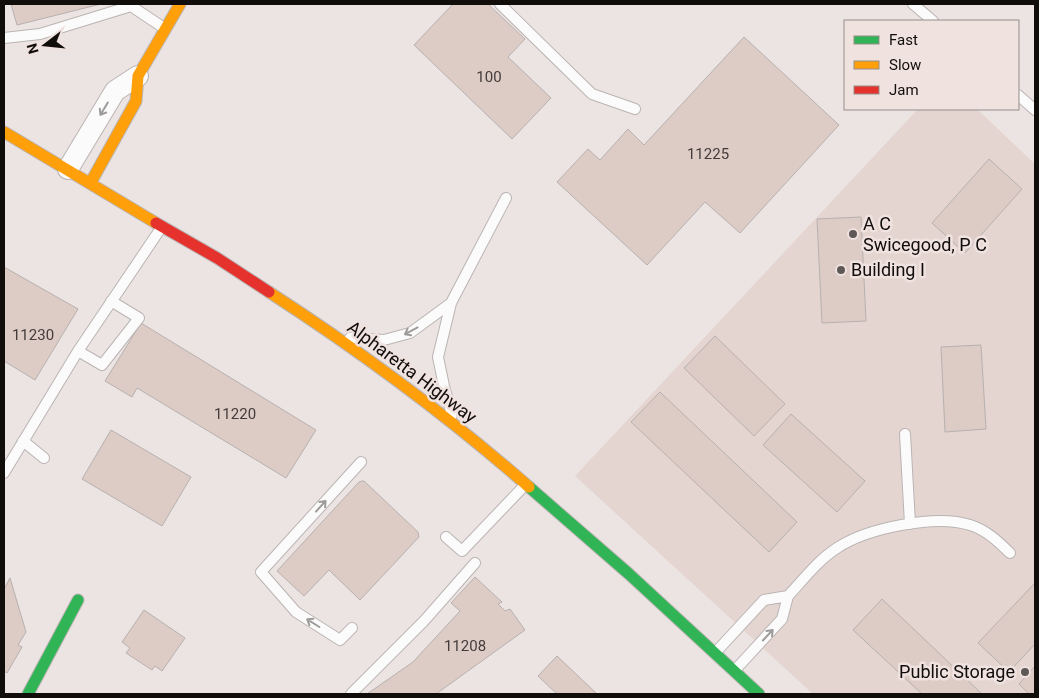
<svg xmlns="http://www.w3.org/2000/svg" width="1039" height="698" font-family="Roboto,sans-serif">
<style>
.built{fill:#e4d5d1}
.building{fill:#ddcbc6;stroke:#b7b1af}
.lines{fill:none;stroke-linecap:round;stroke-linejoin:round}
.lane-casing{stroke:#bab4b3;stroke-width:12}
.street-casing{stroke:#bab4b3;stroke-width:22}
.fast-casing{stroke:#bab4b3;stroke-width:13}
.slow-casing{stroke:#bab4b3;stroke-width:13}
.jam-casing{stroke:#bab4b3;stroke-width:13}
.lane{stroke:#fcfbfb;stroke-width:10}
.street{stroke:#fcfbfb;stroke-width:20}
.fast{stroke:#30b455;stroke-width:11}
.slow{stroke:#ff9f0a;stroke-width:11}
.jam{stroke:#e5322d;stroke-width:11}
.oneway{stroke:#9e9c9b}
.poi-dot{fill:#5e5856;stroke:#efe2df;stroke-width:2}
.labels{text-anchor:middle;stroke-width:5;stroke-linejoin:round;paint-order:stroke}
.number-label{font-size:15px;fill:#443c3a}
.poi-label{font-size:18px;fill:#110d0b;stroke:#efe2df;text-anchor:start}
.street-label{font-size:18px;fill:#110d0b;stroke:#efe2df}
</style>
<rect width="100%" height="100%" fill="#ece4e2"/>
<path class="built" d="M918,109h59l58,55v530h-222l-238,-218z"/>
<path class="building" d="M11,4h90l-84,21z
M453,4h35l37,35 -17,18 43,41 -39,41 -98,-94z
M744,37l95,88 -99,108 -35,-31 -58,63 -90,-83 31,-33 12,11 28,-31 16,16z
M989,159l33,30 -57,64 -33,-30z
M861,217l5,104 -44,2 -5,-104z
M4,267l74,42 -43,71 -31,-19z
M141,323l175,107 -30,48 -149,-90 -5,9 -27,-16z
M715,336l70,68 -31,32 -70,-68z
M981,345l5,84 -41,3 -4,-85z
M660,392l137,130 -28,30 -138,-130z
M791,414l74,67 -28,31 -74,-67z
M111,430l80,47 -29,49 -80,-47z
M362,481h2l54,51 1,5 -59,63 -31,-30 -25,26 -27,-25 82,-89z
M475,577l27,25 -4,2 7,7 5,-2 15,21 -89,64h-69l46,-32 47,-51 -9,-8z
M10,578l16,54 -8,13 4,2 -15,26 -3,-2v-82z
M1035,583v61l-26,28 -31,-29z
M882,599l100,95h-60l-69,-64z
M144,610l41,28 -23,33 -7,-5 -3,4 -26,-17 4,-5 -8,-6z
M557,656l40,38h-40l-19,-18z
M1035,666v28h-6l-10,-10z"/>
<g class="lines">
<defs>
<path id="lane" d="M500,4l92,90 43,15
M913,4l20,17
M4,38l36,-4 91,-28 33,22
M1018,95l17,15
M350,338l34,2 26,-7 41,-30
M78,351l24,14 37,-47 -28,-17
M452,415l-8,-29 -6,-29 13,-54 55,-105
M905,434l5,90
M23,441l21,17
M4,473l74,-122 83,-123
M446,537l16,14 64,-67
M788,596c15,-16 30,-36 49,-48 30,-20 99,-34 133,-23 16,5 28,16 40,28
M352,628l-12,12 -44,-28 -35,-40 100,-110
M715,653l49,-53 24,-4 -6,23 -47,51
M351,694l73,-73 51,-58"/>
<path id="street" d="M68,169l47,-78 23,-15"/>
<path id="fast" d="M529,487l100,87 130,120
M28,694l50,-94"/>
<path id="slow" d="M4,132l152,91
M91,182l45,-81 2,-25 42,-72
M269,292c91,59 178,123 260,195"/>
<path id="jam" d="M156,223l61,35 52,34"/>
</defs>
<use href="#lane" class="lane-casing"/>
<use href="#street" class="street-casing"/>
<use href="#fast" class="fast-casing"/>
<use href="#slow" class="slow-casing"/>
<use href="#jam" class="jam-casing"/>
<use href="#lane" class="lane"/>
<use href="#street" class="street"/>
<use href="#fast" class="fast"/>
<use href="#slow" class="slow"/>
<use href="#jam" class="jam"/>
</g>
<defs><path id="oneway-shaft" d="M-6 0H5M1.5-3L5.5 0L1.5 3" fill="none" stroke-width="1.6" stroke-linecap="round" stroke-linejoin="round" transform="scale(1.25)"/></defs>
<g class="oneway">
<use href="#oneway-shaft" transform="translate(104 109) rotate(121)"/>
<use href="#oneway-shaft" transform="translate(411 331) rotate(152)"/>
<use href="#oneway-shaft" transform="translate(321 506) rotate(-48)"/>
<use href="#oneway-shaft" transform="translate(313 623) rotate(-148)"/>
<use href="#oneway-shaft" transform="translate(768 635) rotate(-47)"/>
</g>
<g class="poi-dot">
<circle cx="853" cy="234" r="5"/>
<circle cx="841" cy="270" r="5"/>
<circle cx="1025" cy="672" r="5"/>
</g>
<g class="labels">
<g class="number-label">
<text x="489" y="82">100</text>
<text x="708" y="159">11225</text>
<text x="33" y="340">11230</text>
<text x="235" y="419">11220</text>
<text x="465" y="651">11208</text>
</g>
<g class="poi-label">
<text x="863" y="230">A C<tspan x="863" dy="21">Swicegood, P C</tspan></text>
<text x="851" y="276">Building I</text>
<text x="1015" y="678" text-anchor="end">Public Storage</text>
</g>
<g class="street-label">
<text transform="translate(412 372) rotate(37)" y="6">Alpharetta Highway</text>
</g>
</g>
<rect width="1039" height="698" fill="none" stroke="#110d0b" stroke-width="10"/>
<rect x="844" y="20" width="175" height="90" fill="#efe2df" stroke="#968d8a"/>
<rect x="854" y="36" width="25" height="8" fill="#30b455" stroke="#968d8a"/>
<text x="889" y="45" font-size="15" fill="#110d0b">Fast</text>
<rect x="854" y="61" width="25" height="8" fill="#ff9f0a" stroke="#968d8a"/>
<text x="889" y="70" font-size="15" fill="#110d0b">Slow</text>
<rect x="854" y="86" width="25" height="8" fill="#e5322d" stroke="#968d8a"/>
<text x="889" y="95" font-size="15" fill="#110d0b">Jam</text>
<g transform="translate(45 45) rotate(254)" stroke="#efe2df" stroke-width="4" paint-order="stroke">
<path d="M0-4L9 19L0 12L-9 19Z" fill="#110d0b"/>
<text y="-8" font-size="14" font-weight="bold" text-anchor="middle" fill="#110d0b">N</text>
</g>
</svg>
